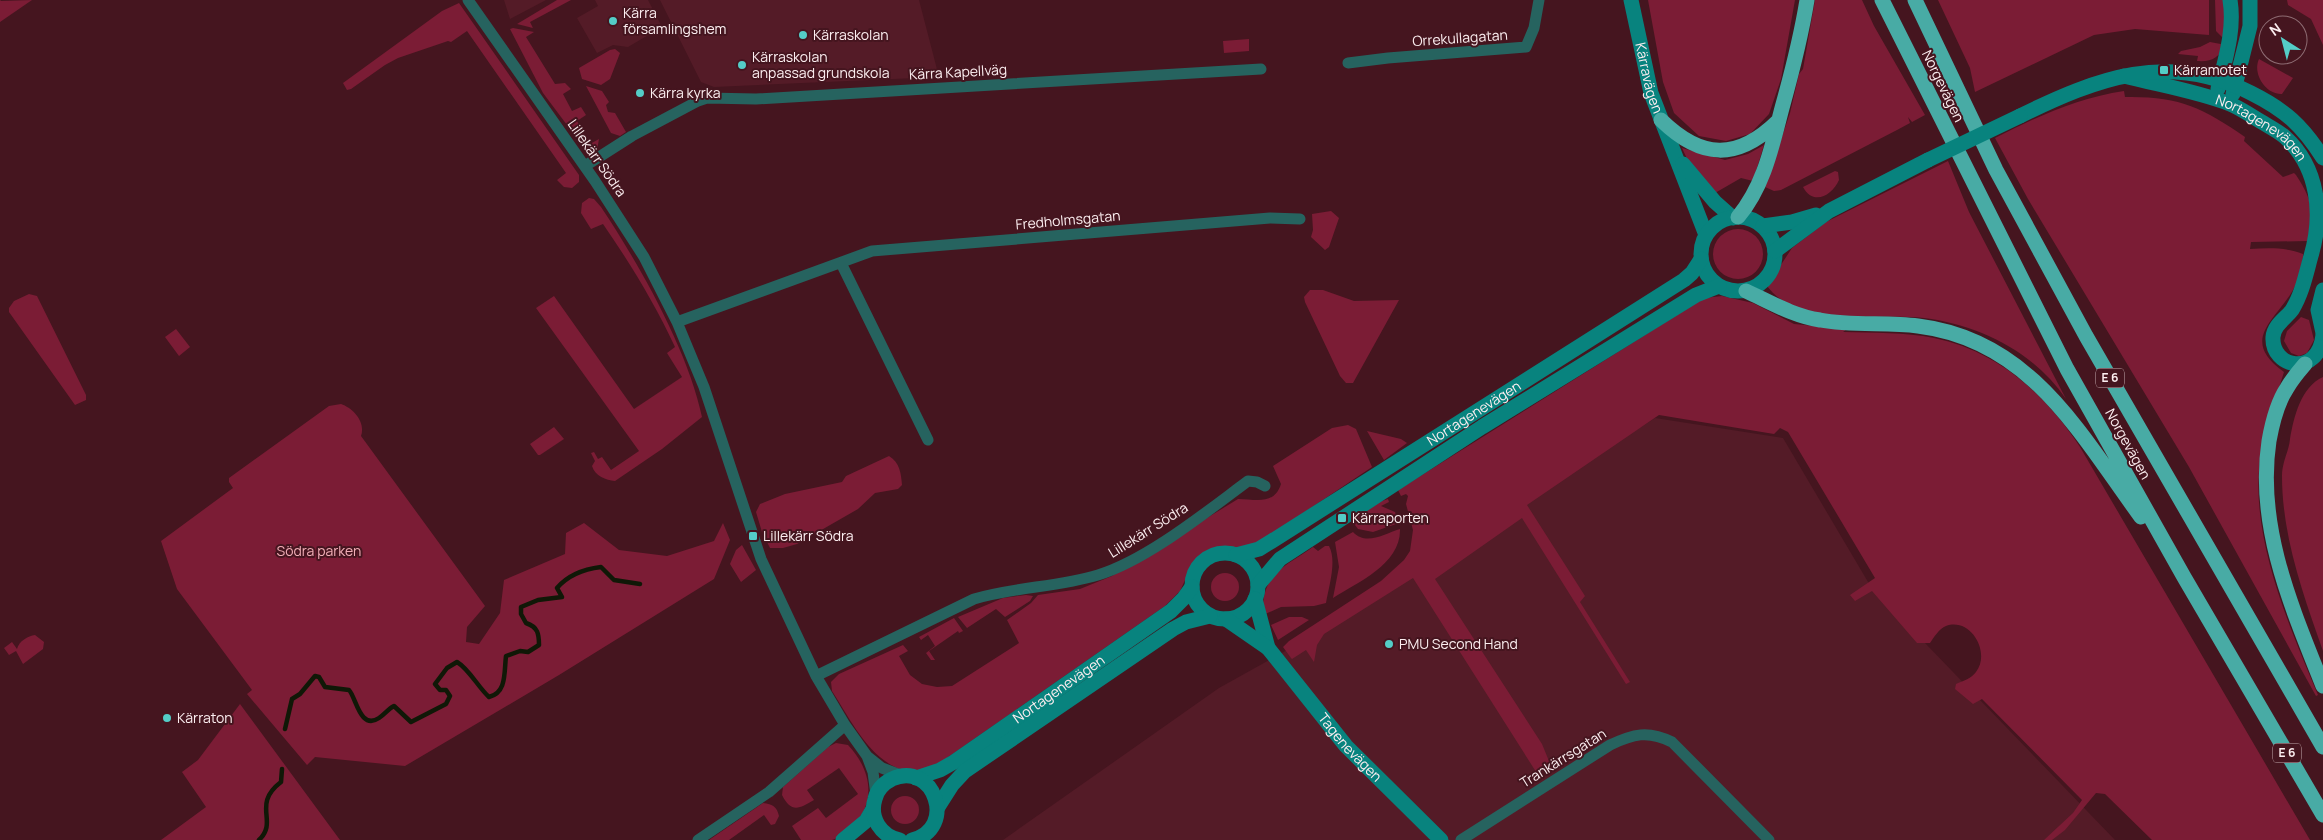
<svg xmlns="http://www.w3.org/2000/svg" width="2323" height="840" font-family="Manrope,sans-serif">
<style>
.built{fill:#541b27}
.green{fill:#7b1c35}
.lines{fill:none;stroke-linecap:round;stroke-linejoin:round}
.stream{stroke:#101807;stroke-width:4.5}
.street{stroke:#26635f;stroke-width:11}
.secondary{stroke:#08837e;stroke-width:15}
.highway{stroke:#48aba5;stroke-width:15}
.secondary-bridge{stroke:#08837e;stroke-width:15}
.poi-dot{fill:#54cdc7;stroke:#45151f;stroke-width:2}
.labels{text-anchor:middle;stroke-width:4;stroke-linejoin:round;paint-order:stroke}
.shield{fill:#45151f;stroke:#c5adb1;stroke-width:1}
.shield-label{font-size:12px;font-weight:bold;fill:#fceef0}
.poi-label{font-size:14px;fill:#fceef0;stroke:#45151f;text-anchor:start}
.street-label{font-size:14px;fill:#fceef0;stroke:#45151f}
.park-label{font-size:14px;fill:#f2aeb7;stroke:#45151f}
</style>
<rect width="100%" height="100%" fill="#45151f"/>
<path class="built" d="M504,0h42l-36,19z
M595,0h53l14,27 -34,20 -15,-2 -16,8 -20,-35 21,-12z
M660,0h259l20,77 -225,10 -13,-5z
M1655,418l128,20 88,149 244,253h-1112l216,-152 79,-44z"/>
<path class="green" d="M0,0l1,1 31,-1 -32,22z
M557,0h14l-41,22 3,6 -16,-4z
M1648,0h147l-14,79 -12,35 -19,20 -24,7 -27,-5 -25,-23 -11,-31z
M1815,0h47l12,26 51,89 -13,7 -4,-5 2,6 -13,7 -116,60 -7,1 -9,-4 25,-74 9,-39 4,-5z
M1938,0h271v35l-74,-6 -41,6 -119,57 -5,-24z
M2215,0h12l-4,38 -7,-7z
M2287,0h36v45l-12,-26 -23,-14z
M459,3l120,172v7l-7,6 -8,-1 -7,-7 9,-7 -99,-142 -16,11 -3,-1 -50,17 -13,7 -34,24 -4,1 -4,-7 99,-72z
M513,28l21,4 -8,5 29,47 10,-1 6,6 -8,5 9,17 9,-4 5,8 -9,6 13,23 9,-5 -2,11 -9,2 -3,-3 -42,-56 -33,-64z
M1249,39v12l-25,2 -1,-12z
M2210,42l16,3c-8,13 -14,17 -29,16l1,-5 -20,-2 3,-3 19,-4z
M615,49l5,4 -10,26 -9,6 -19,-6 -3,-11 31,-18z
M2259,59l34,19 -11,16c-16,1 -30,-20 -23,-35z
M586,86l16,5 7,11 -3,3 2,7 7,1 11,19 -6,4 -9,-3z
M2124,91l1,6c53,-1 77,10 120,40l-1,4 39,36 11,-4 2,2c14,21 22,41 11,66l-56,1 -1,7c18,-1 36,-2 53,5v3c-2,11 -4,23 -10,33 -18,31 -54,50 -9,82 -9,29 -21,58 -24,89 -10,76 29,165 58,234l-2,1 -127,-229 -161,-268 -33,-61c41,-21 83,-40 129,-47z
M1764,145l-11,36 -12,-3 -26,15 -26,-30 -7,-15 43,12 23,-6z
M1948,161l21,51 97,187c-32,-47 -86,-74 -142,-81 -46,-5 -126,10 -157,-32l25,-38 34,-26z
M1835,171l3,1 1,8c-7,16 -26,26 -36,7z
M589,198l5,1 7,8c38,57 87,143 101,210l-40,32 -47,32c-9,-1 -20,-5 -23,-15l3,-5 -4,-8 3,-1 4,7 4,-2 9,13 28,-19 -103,-143 18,-12 80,113 48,-32 -15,-24 8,-6c-20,-43 -45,-84 -72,-123l-12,5 -10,-16 1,-10z
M1331,211l8,7 -10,29 -4,3 -14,-13 2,-7 -1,-16z
M1713 254a25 25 0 1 1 50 0a25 25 0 1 1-50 0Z
M1310,290h13l31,11 45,-1 -46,83h-7l-6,-7 -35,-74 -1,-5z
M29,294l8,2 49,99v5l-11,5 -66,-93v-4l5,-7z
M1722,296l31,7 41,21 53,5 -4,3c30,1 62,0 91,6 64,13 111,56 146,109l230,393h-158l-47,-46 -9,-1 -31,37 -13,10h-8l29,-27 9,-13 -100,-101 -9,5 -18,-15 1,-5c7,-3 16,-6 20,-12 15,-19 -5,-55 -30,-46 -7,3 -12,11 -16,17h-13l-45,-52 -17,10 -5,-6 25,-17 -87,-146 -8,-4 -6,6 -115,-19 -132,90 58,91 -5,6 50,80 -4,2 -104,-166 -87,61 107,165 9,22 -13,9 -125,-197 -89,56 -7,11 -3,17 -8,-12 -14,9 -1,-1 -8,-11 6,-6 92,-60 23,-21 6,-9 3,-21 -7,-26 2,-8 -2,-2 -5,2 -3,-6 306,-192z
M2301,317l8,3 5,20 -7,13 -8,3 -8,-3 -7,-12 3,-10z
M176,329l14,18 -11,9 -14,-19z
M2323,377v274c-20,-57 -41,-115 -41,-175 0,-14 7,-25 8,-37 4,-23 11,-52 33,-62z
M341,404c12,4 25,18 20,32l124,170 -18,21 -1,15 13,2 21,-31 4,-33 61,-26 1,-21 18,-10 35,27 48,6 47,-15 9,-18 7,17 -16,39 -155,96 -154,91 -90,-9 -8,8 -60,-71 5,-4 -75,-101 -16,-48 72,-53 -4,-6v-4l100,-72z
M1348,425l8,4 16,38 -112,75 -28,7h-16l-13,5 -11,11 -12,26 -15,15 -168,117c-19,13 -37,26 -56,39 -5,2 -12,8 -17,9 -45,8 -72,-49 -92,-80l-1,-9 8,-8 64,-29 5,6 -9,5 11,19 12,9 15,3 15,-1 67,-43 -12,-23 24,-17 7,-8 42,-6 32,-13 126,-77c17,0 36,7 43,-15l-8,-18 59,-38z
M554,427l10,12 -24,16h-2l-8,-11z
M1367,431l34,8 6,4 -23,17z
M889,456c11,7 12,17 13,29l-4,4 -23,4 -17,16 -61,35 -14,4h-13l-8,-16 -6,-20 4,-8 25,-10 57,-12 4,-6z
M1388,499l1,3 -8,4 14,6 4,11 -26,9 -15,-3 -6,-8 27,-19z
M1400,529c1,35 -42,53 -67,69l6,-31 -4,-25 18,-10c13,14 31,2 47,-3z
M742,545l14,25 -15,12 -11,-18 6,-14z
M1325,546h4c8,15 0,40 -3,57l-12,3 -33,1 -18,8c-2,-41 20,-47 50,-68l5,4z
M1211 587a14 14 0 1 1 28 0a14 14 0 1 1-28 0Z
M1026,595l7,1 -3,5 -25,16 -9,-8 -29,19 -9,-11 45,-19z
M1289,617h13l7,3 -31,20 -7,-15z
M954,618l9,13 -4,2 -1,-2 -29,20 6,9h-4l-5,-7 9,-7 -7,-11 -7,5 -2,-3z
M35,635l9,7 -1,7 -20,15 -7,-13 -7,4 -5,-7 8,-6 5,7c2,-8 11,-13 18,-14z
M240,704l100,136h-179l45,-33 -24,-35 16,-12z
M836,743l12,2c23,24 30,58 3,82 -5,4 -13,12 -19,13 -9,0 -21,0 -31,0l-9,-14 26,-18 8,10 32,-24 -19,-26 -32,22 7,10c-15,9 -23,13 -32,-5l1,-8 45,-40z
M891 810a14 14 0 1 1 28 0a14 14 0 1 1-28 0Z
M763,803c10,1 14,4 16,13l-4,8 -4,1 -7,-10 -35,25h-20z"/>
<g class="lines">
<path class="stream" d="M285,729l7,-30 8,-5 15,-18 4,1 6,10 24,3c7,7 11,41 30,28 6,-4 9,-9 15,-12l17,16 35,-18 4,-8 -4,-6h-6l-5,-6 12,-16 10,-6c12,7 21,25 32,35 18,-4 15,-25 17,-41l14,-5 8,1 11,-7c0,-11 -1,-18 -13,-22l-5,-9v-7l17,-7 24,-3 -5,-9c11,-13 28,-19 44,-21l13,13 26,4
M259,840c20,-19 -8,-35 22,-58l1,-13"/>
<path class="street" d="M468,0l127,181 49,76 33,65 27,65 57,172 55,117 29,49 22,31 6,16 3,23
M1348,63l40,-5 138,-11 8,-19 5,-28
M585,166l47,-30 66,-35 9,-3 49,1 505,-30
M841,263l87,177
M677,322l195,-71 398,-33 30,1
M816,676l158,-77c41,-12 84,-12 124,-24 49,-15 108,-63 150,-94l9,1 8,4
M867,756l15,12 21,8
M698,840l71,-48 76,-67
M1461,840l149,-95c23,-11 38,-15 62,-3l97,98"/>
<g class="secondary">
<path id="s1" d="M1631,0l20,93 55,142"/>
<path id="s2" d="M2124,76c35,9 72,15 106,28 10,4 20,11 30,17 8,5 18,10 25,16 34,31 38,78 26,119 -5,18 -9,38 -19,54 -7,9 -18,15 -19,27 -2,31 45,41 50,-2"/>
<path d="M2218,89c7,-29 17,-59 12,-89"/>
<path d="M2233,94l17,-68v-26"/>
<path d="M2020,116c77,-38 148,-65 231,-23 34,17 51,32 72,65"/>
<path d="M1683,164l32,38 18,16"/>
<circle cx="1738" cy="254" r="37"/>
<path d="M1763,226l29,-4 24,-7"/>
<path d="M1775,251l54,-40 99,-51"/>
<path d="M2323,290l-5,20 5,23"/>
<circle cx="1225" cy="586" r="33"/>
<path id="s3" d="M1236,555l23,-6 13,-8 412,-261 8,-7 9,-14"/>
<path d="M1258,585l22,-26 202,-132 214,-132 23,-9"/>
<path d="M1255,599l13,49"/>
<path id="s4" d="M1226,619l42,29 78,98 95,94"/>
<path id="s5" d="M916,778l24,-8 14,-8 217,-151 13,-13 8,-11"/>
<path d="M938,807l14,-22 13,-14 208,-142 13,-7 24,-6"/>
<path d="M843,840l23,-19 7,-12"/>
<path d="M900,840c-19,-4 -31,-22 -25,-41 2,-9 9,-16 17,-20 42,-19 66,50 20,61"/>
</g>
<path class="highway" d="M1882,0l185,369 117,208 139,238
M1915,0l81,170 90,166 237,411
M1661,120c40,39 76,41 117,1
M1738,217c26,-31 34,-71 44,-109 10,-36 19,-71 25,-108
M1746,291c24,11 47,25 74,29 32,6 66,2 98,6 113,14 162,108 223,191
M2305,364c-6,7 -13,15 -18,24 -10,15 -15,36 -18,53 -13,86 23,167 54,245"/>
<path class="secondary-bridge" d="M1928,160l92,-44"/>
</g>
<g class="poi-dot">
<circle cx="613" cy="21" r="5"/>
<circle cx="803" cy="35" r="5"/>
<circle cx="742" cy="65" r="5"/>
<rect x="2159" y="65" width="10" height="10" rx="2.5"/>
<circle cx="640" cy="93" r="5"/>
<rect x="1337" y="513" width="10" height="10" rx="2.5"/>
<rect x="748" y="531" width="10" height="10" rx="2.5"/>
<circle cx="1389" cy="644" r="5"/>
<circle cx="167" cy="718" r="5"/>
</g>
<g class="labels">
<g class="shield">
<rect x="2096" y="368.5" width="28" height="19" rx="4"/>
<rect x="2273" y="743.5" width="28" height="19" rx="4"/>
</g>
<g class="shield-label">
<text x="2110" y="382">E 6</text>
<text x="2287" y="757">E 6</text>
</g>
<g class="poi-label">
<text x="623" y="18">Kärra<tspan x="623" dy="16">församlingshem</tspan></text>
<text x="813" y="40">Kärraskolan</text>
<text x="752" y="62">Kärraskolan<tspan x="752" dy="16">anpassad grundskola</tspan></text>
<text x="2174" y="75">Kärramotet</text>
<text x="650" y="98">Kärra kyrka</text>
<text x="1352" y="523">Kärraporten</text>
<text x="763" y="541">Lillekärr Södra</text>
<text x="1399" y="649">PMU Second Hand</text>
<text x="177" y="723">Kärraton</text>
</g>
<g class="street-label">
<text transform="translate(1460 38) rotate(-4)" y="5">Orrekullagatan</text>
<text transform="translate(958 72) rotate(-3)" y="5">Kärra Kapellväg</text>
<text dy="5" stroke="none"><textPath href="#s1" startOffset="80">Kärravägen</textPath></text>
<text transform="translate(1943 86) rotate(64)" y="5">Norgevägen</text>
<text dy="5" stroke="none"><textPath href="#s2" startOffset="149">Nortagenevägen</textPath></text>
<text transform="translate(597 158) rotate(55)" y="5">Lillekärr Södra</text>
<text transform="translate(1068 220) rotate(-5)" y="5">Fredholmsgatan</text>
<text dy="5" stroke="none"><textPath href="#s3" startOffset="278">Nortagenevägen</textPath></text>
<text transform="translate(2128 444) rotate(61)" y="5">Norgevägen</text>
<text transform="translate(1148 530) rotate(-32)" y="5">Lillekärr Södra</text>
<text dy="5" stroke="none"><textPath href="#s5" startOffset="169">Nortagenevägen</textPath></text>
<text dy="5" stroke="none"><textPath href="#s4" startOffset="180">Tagenevägen</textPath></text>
<text transform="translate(1563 758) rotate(-32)" y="5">Trankärrsgatan</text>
</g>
<g class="park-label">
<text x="319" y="556">Södra parken</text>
</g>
</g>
<g transform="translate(2283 40) rotate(324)"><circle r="24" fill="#45151f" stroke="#8e6c73"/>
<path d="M0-4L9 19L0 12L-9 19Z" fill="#54cdc7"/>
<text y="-8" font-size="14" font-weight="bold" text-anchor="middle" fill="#fceef0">N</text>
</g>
</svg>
